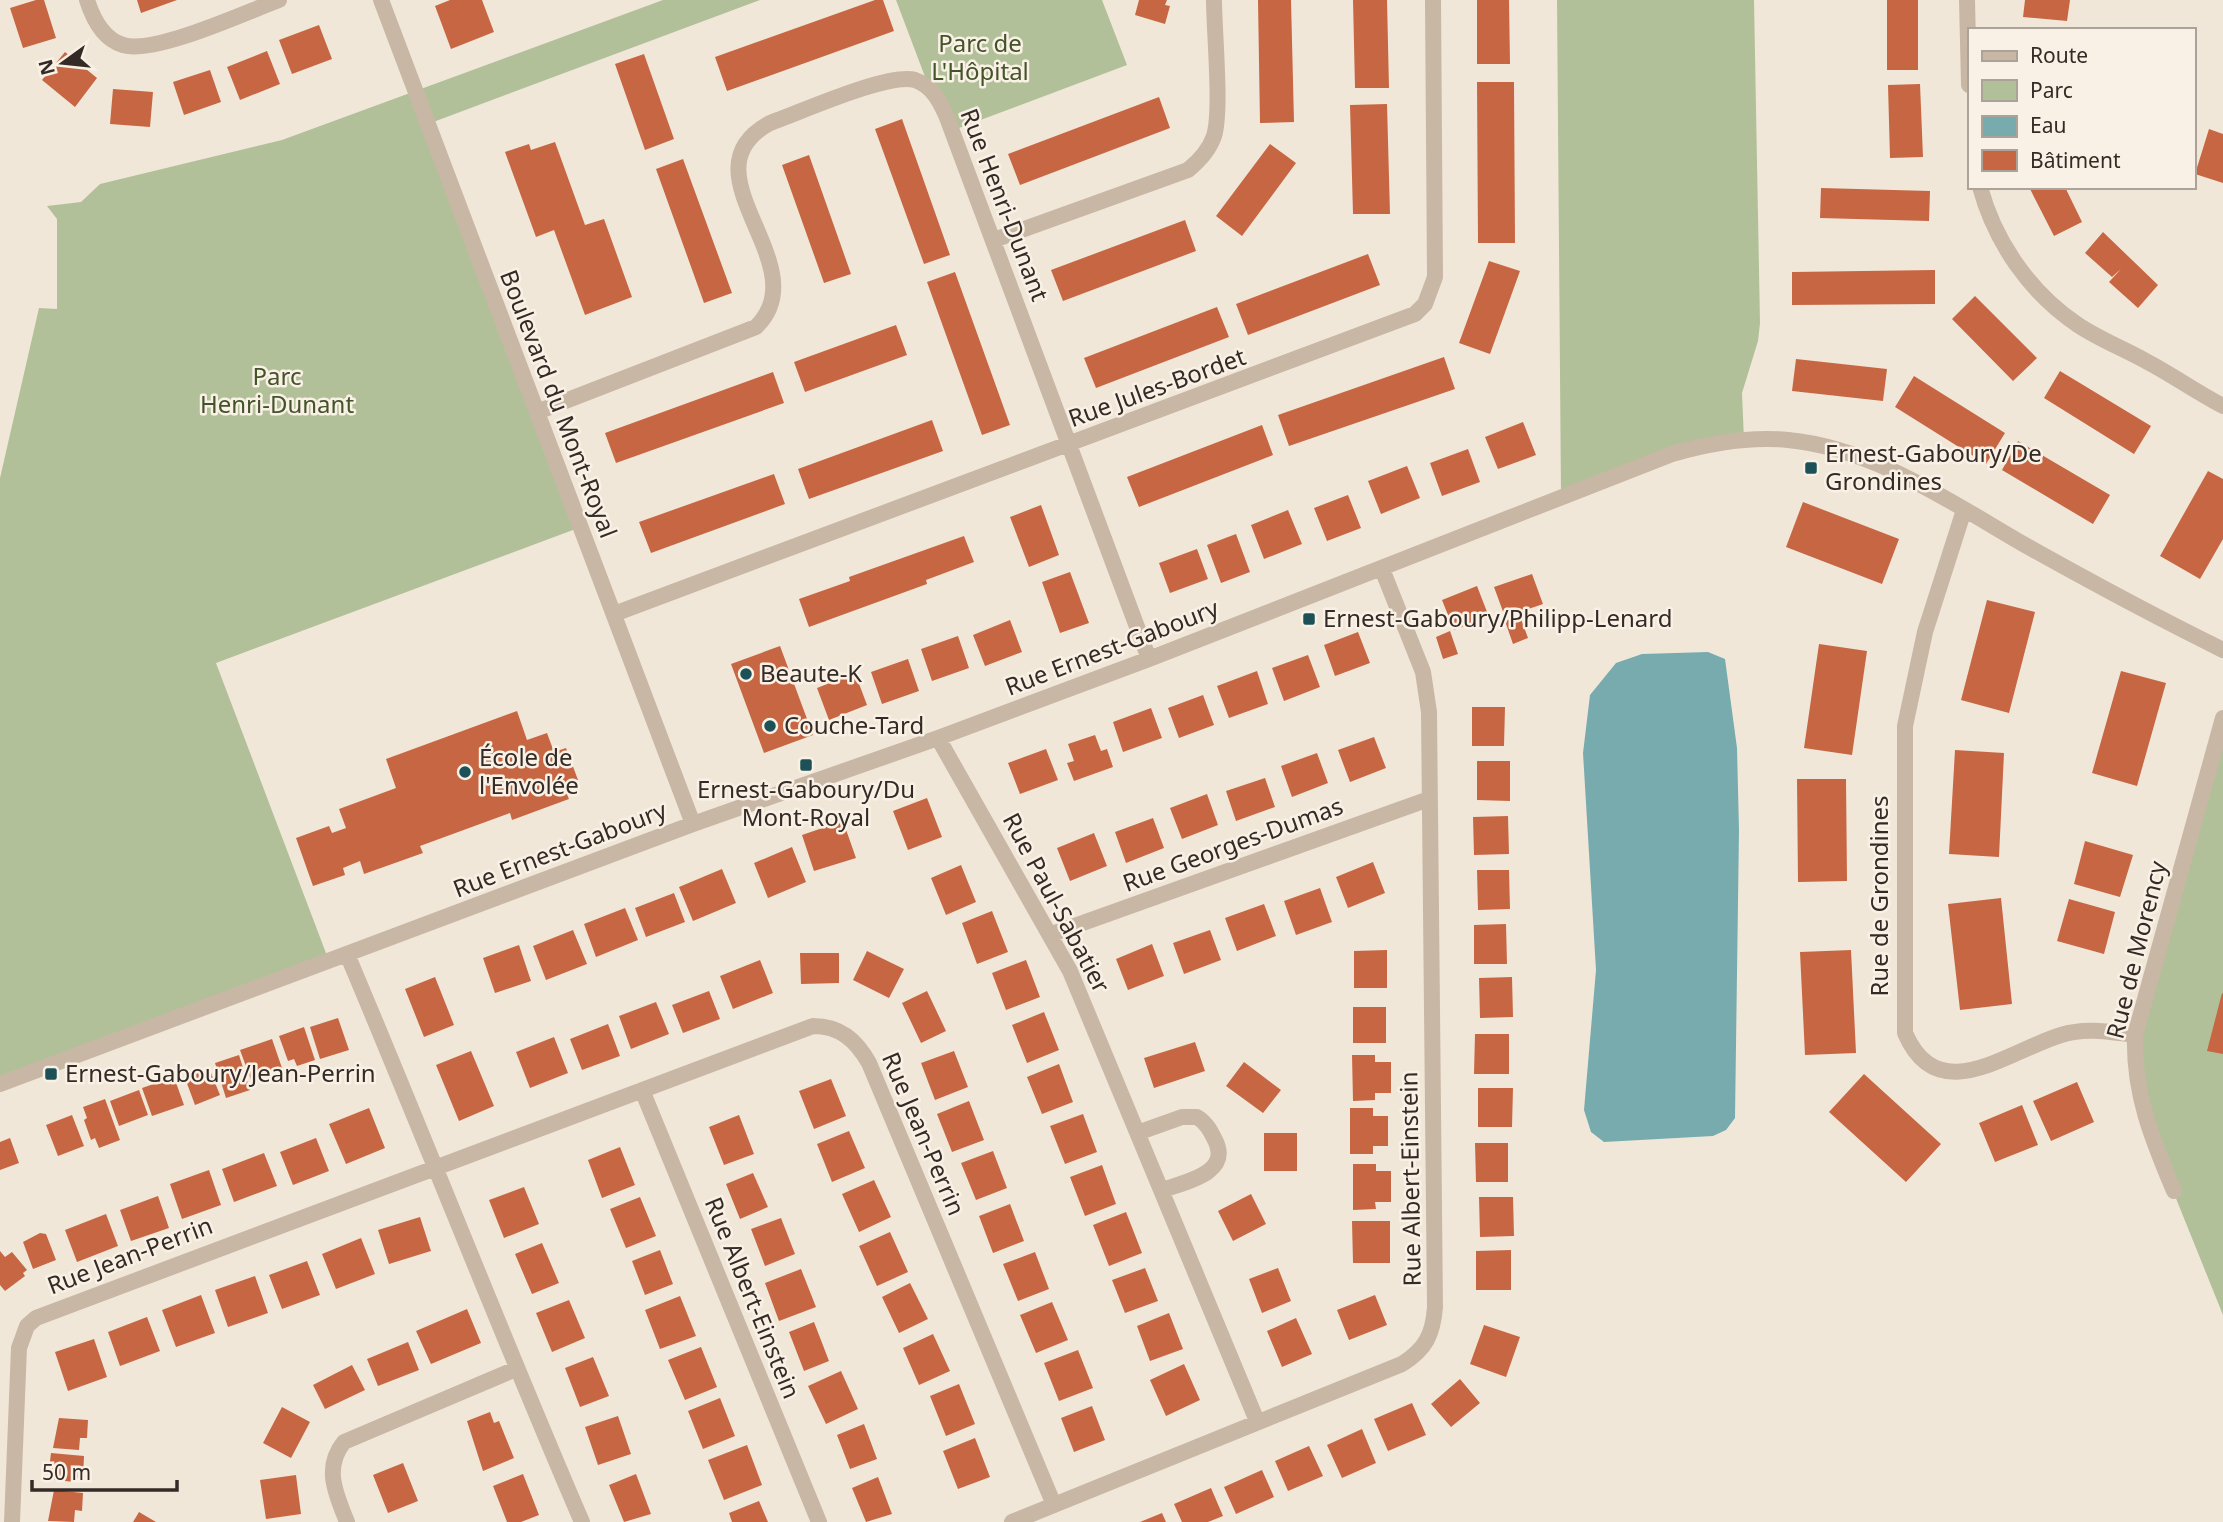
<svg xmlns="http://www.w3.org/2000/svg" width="2223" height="1522" font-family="'Noto Sans',sans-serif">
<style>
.green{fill:#b2c099}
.water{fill:#78abae}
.building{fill:#c76642}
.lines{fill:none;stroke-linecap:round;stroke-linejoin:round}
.minor{stroke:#c9b7a5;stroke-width:16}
.poi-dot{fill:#1c5157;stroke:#f9f1e5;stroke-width:2.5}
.labels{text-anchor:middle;stroke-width:5;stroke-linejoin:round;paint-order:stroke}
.park-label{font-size:24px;fill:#43532a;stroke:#f9f1e5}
.street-label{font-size:24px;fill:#352b26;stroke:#f9f1e5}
.poi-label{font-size:24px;fill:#352b26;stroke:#f9f1e5;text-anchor:start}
</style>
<rect width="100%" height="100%" fill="#f1e7d9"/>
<path class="green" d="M663,0h97l-332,124 153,403 -365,136 113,298 -329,123v-606l39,-170 18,1v-90l-10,-13 34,-4 19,-18 182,-44z
M896,0h206l25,65 -176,66 -21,-41z
M1557,0h197l6,323 -2,18 -16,52 2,47 -23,2 -160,55z
M2223,718v597l-73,-181 -16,-70z"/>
<path class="water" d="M1708,652l17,7 12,89 2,82 -4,288 -9,12 -13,6 -109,6 -13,-10 -7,-22 12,-140 -13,-217 7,-58 26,-32 26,-9z"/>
<path class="building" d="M36,0h8l12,38 -33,10 -13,-40z
M137,0h40l-36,13z
M450,0h32l12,32 -43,17 -16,-43z
M875,0h8l11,31 -167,60 -12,-34z
M1139,0h28l-2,5 5,1 -5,18 -30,-9z
M1258,0h33l3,122 -34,1z
M1353,0h34l2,88h-34z
M1477,0h32l1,64h-33z
M1887,0h31v70h-31z
M2025,0h45l-3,21 -44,-4z
M319,25l13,34 -40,15 -13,-34z
M267,51l13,33 -40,16 -13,-33z
M65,52l32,26 -22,29 -33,-27z
M644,54l30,85 -29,11 -30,-86z
M210,70l11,32 -37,13 -11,-33z
M1477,82h37l1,161h-37z
M1920,84l3,73 -33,1 -2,-73z
M113,89l40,3 -3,35 -40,-3z
M1159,97l11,31 -150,57 -12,-31z
M1387,104l3,110h-37l-3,-109z
M902,119l48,136 -26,9 -49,-135z
M2209,129l14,5v49l-28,-9z
M555,142l30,83 19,-6 28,78 -47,18 -31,-85 -18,7 -31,-85 24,-8 2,6z
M1270,144l26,19 -54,73 -26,-20z
M809,155l42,119 -27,9 -42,-118z
M683,159l49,134 -28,10 -48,-134z
M2029,187h36l17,35 -28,14z
M1821,188l109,3 -1,30 -109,-3z
M1185,220l11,31 -133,50 -12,-31z
M2103,232l55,53 -20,23 -29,-26 12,-13 -9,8 -27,-24z
M1368,254l12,31 -132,50 -12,-31z
M1489,261l31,10 -30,83 -31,-11z
M1935,270v34l-143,1v-33z
M955,272l55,153 -28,10 -55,-153z
M1975,296l62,62 -24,23 -61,-62z
M1217,307l12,30 -133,51 -12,-30z
M896,325l11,30 -102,37 -11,-30z
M1444,357l11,32 -166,57 -11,-31z
M1796,359l91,10 -4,32 -91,-10z
M2060,371l91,55 -17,28 -90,-56z
M773,372l11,31 -168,60 -11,-30z
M1914,376l91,57 -19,31 -91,-57z
M932,420l11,31 -134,48 -11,-30z
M1523,422l13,33 -38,14 -13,-32z
M1262,425l11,30 -134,52 -12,-30z
M2018,441l92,54 -17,29 -91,-54z
M1468,449l12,33 -38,14 -12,-33z
M1407,466l13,32 -39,16 -13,-33z
M2208,471l15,8v60l-23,40 -40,-23z
M774,474l11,30 -134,49 -12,-31z
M1348,495l13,33 -34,13 -13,-33z
M1803,502l96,37 -17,45 -96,-37z
M1041,505l18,50 -30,12 -19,-50z
M1288,510l14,34 -38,15 -13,-34z
M1236,534l14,38 -29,11 -14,-38z
M964,536l10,26 -48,18 1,4 -118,43 -10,-28 51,-18 -1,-4z
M1197,549l11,30 -38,14 -11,-30z
M1070,572l19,51 -29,10 -18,-51z
M1532,574l11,30 -38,13 -11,-30z
M1477,586l12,31 -35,13 -12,-30z
M1987,600l48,12 -26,101 -48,-13z
M1520,616l8,22 -15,6 -8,-23z
M1010,620l12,32 -37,14 -12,-31z
M1450,631l8,23 -15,5 -7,-22z
M1358,632l12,31 -35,13 -11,-31z
M958,636l11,32 -37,13 -11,-32z
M1819,644l48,7 -15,104 -48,-7z
M780,646l33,89 -49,18 -33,-89z
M1308,655l12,32 -36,14 -12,-33z
M908,659l11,32 -37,13 -11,-32z
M1257,671l11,33 -39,14 -12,-32z
M2121,671l45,12 -29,103 -45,-13z
M855,673l12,32 -38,15 -12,-32z
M1203,695l11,30 -35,13 -11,-30z
M1472,707h33l-1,39h-32z
M1151,708l11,30 -39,14 -10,-30z
M517,711l10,29 20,-7 7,19 12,-4 12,32 -15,5 6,14 -57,21 -2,-7 -90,33 3,7 -59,21 -4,-13 -17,7 2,7 -32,11 -17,-48 33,-12 3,7 14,-5 -7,-19 57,-21 -10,-29z
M1095,735l6,16 6,-2 6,18 -39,14 -7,-18 7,-2 -6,-17z
M1374,737l12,31 -36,14 -12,-32z
M1046,749l12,31 -38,14 -12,-31z
M1955,750l49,3 -5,104 -50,-3z
M1317,753l11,30 -36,14 -11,-31z
M1477,761h33v40l-33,-1z
M1265,778l10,29 -39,14 -10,-30z
M1797,779h49l1,102 -49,1z
M1207,794l11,31 -36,14 -12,-31z
M927,798l15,39 -34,13 -15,-39z
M1508,816l1,38 -35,1 -1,-38z
M1153,818l11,30 -38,15 -11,-31z
M843,821l13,37 -42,13 -12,-36z
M1094,833l13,33 -37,15 -13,-33z
M2085,841l48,14 -13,42 -46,-13z
M792,847l14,35 -38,16 -14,-35z
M1373,862l12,31 -37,15 -12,-31z
M961,865l15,37 -30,13 -15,-37z
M722,869l14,34 -43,18 -14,-34z
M1477,870h32l1,39 -32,1z
M1320,888l12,34 -36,13 -12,-34z
M674,893l11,29 -39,15 -11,-29z
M2001,898l11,106 -52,6 -12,-106z
M2069,899l46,13 -11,42 -47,-13z
M1264,904l12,32 -39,15 -12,-33z
M625,908l13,32 -42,17 -12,-33z
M992,911l16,41 -31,12 -15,-41z
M1506,924l1,40h-33v-39z
M573,930l14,34 -41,16 -13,-34z
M1210,930l11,30 -37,14 -11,-31z
M1152,944l12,32 -36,14 -12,-31z
M519,945l12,36 -36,12 -12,-35z
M1387,950v38h-33v-37z
M1851,950l5,103 -51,2 -5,-103z
M867,951l37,18 -15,29 -36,-18z
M800,953h39v30l-38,1z
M760,960l13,33 -40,16 -13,-33z
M1026,960l14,37 -34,13 -14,-37z
M435,977l19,48 -30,12 -19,-48z
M1512,977l1,40 -33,1 -1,-40z
M709,991l11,28 -37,14 -11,-28z
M927,991l19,40 -25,12 -19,-40z
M2222,993l1,1v60l-16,-3z
M656,1002l13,32 -38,15 -12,-33z
M1353,1007h33v36h-33z
M1044,1012l15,38 -32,13 -15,-38z
M338,1018l11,32 -29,9 -10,-32z
M608,1024l12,32 -38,14 -12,-31z
M304,1027l11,33 -18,6 -3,-7 -6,2 -9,-25z
M1475,1034h34v40h-35z
M554,1037l14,36 -38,15 -14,-36z
M272,1039l10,29 -31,12 -11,-30z
M1195,1042l10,29 -51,17 -10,-30z
M471,1051l23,55 -35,15 -23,-56z
M954,1051l14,36 -33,13 -14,-37z
M239,1055l11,35 -24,8 -11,-35z
M1352,1055h23v7h16v31h-16v7l-22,1z
M1244,1062l37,28 -18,23 -37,-27z
M1059,1064l14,38 -31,12 -15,-37z
M209,1068l11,27 -25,10 -10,-27z
M1864,1074l77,70 -35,38 -77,-70z
M174,1077l10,28 -32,11 -10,-28z
M831,1079l15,37 -32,13 -15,-38z
M2077,1082l17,40 -43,19 -18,-40z
M1478,1088h35l-1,39h-34z
M139,1090l9,25 -29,11 -9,-25z
M105,1099l15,41 -21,8 -4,-10 -4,2 -7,-20 3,-2 -4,-11z
M969,1101l15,39 -32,12 -15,-38z
M2022,1105l16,40 -43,17 -16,-39z
M369,1108l16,40 -39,16 -17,-40z
M1350,1108h23v8h15v30h-15v8h-23z
M1083,1114l14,38 -32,12 -15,-38z
M72,1115l12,31 -26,10 -12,-31z
M739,1115l15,39 -30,11 -15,-38z
M849,1131l16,37 -33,14 -15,-38z
M1264,1133h33v38h-33z
M10,1138l9,25 -19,7v-28z
M316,1138l13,33 -36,14 -13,-33z
M1475,1143h33v39h-32z
M620,1147l15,38 -33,13 -14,-38z
M993,1151l14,37 -31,12 -15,-37z
M264,1153l13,33 -43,16 -12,-33z
M1353,1164h23v7h15v31h-16l1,7 -23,1z
M1102,1165l14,39 -31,12 -15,-39z
M209,1170l12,35 -39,14 -12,-35z
M753,1173l15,34 -28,12 -14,-35z
M874,1180l17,37 -32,15 -17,-38z
M524,1187l15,37 -35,14 -15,-38z
M1251,1194l15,30 -33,17 -15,-30z
M158,1196l11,32 -38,13 -11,-31z
M640,1197l16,39 -30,12 -16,-39z
M1479,1197h34l1,39 -34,1z
M1010,1204l14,37 -31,12 -14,-37z
M1126,1212l16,41 -33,13 -16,-41z
M106,1214l12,32 -41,16 -12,-32z
M420,1217l11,34 -42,13 -11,-34z
M781,1218l14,36 -30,12 -14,-37z
M1352,1221h38v42h-37z
M890,1232l18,40 -31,14 -18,-40z
M40,1233l6,1 10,26 -23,9 -10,-27z
M361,1238l14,36 -39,15 -14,-35z
M542,1243l17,40 -27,11 -17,-40z
M660,1250l13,34 -28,11 -13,-34z
M1511,1250v40h-35v-39z
M0,1251l5,6 7,-5 15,18 -4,3 2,3 -20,15 -5,-6z
M1035,1252l14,37 -31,12 -15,-37z
M307,1261l13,34 -38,14 -13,-34z
M1145,1268l13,33 -33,12 -13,-33z
M1278,1268l13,33 -29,12 -13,-34z
M801,1269l15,38 -37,14 -14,-38z
M255,1276l13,37 -40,14 -13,-37z
M910,1283l18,36 -29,14 -17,-36z
M201,1295l14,38 -39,14 -14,-37z
M1375,1295l12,30 -38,15 -12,-30z
M680,1296l16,40 -36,13 -15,-39z
M569,1300l16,38 -33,14 -16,-39z
M1052,1302l16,38 -32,13 -16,-38z
M467,1309l14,34 -50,21 -15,-33z
M1169,1313l14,36 -33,12 -13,-35z
M147,1317l13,34 -40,15 -12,-34z
M1296,1318l16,36 -30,13 -15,-36z
M814,1322l15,39 -25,10 -15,-39z
M1484,1325l36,12 -14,40 -36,-13z
M933,1334l17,37 -31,14 -16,-37z
M94,1339l13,38 -39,14 -13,-39z
M408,1342l11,28 -41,16 -11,-27z
M701,1347l16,40 -32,13 -17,-40z
M1078,1350l15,38 -34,13 -15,-38z
M593,1357l16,39 -29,11 -15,-39z
M1184,1364l16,36 -34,16 -16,-36z
M352,1365l13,25 -40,19 -12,-24z
M841,1371l17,38 -32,15 -18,-38z
M1460,1379l20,24 -29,24 -20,-23z
M959,1384l16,40 -29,12 -16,-40z
M720,1398l15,38 -32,13 -15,-38z
M1412,1403l14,32 -38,16 -14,-32z
M1092,1406l13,34 -31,12 -13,-34z
M282,1407l28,15 -19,36 -28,-15z
M490,1412l4,11 5,-2 15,37 -31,13 -16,-50z
M618,1416l13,38 -33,11 -13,-38z
M59,1418l29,2 -1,18h-7l-1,12 -26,-2z
M864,1424l13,35 -27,10 -13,-34z
M1362,1429l14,34 -34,15 -15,-33z
M975,1438l15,39 -32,12 -15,-38z
M747,1445l15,40 -38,15 -16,-40z
M1309,1446l14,30 -35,15 -13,-30z
M51,1453l33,3 -1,22h-8v4l-21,-2 1,-10 -6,-1z
M403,1463l15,38 -30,12 -15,-38z
M1262,1470l12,27 -38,17 -12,-27z
M523,1474l16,41 -18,7h-14l-14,-36z
M636,1474l15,40 -27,8 -15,-37z
M296,1475l5,39 -35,5 -6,-39z
M878,1477l14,37 -26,8 -14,-34z
M1211,1488l12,28 -15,6h-26l-8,-18z
M54,1490l29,3 -1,18 -7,-1 -1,12 -26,-1z
M759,1501l9,21h-36l-3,-9z
M139,1512l17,10h-23z
M1162,1513l4,9h-26z"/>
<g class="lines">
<path class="minor" d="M87,0c6,19 16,39 36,45 31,10 123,-33 156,-45
M381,0l312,824
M1967,0l2,85
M1980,187c15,55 50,106 98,138 21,14 44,23 66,35 27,14 52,32 79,46
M994,240l194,-70c11,-9 21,-19 26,-34 8,-25 0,-105 0,-136
M537,412l219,-85c64,-62 -77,-155 14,-204 29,-10 119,-51 145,-43 17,6 24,20 31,35l203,544
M1964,510l-39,122 -20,94v307c33,77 103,18 156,2 25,-8 49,-3 74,0
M614,614l801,-300 10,-10 10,-27 -2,-277
M938,738l132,233 187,450
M1052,934l377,-135
M347,954c80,189 154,380 235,568
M0,1084l693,-260 245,-86 211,-79 523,-205c38,-11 77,-18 116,-14 86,8 164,63 237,105 66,37 131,72 198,105
M642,1090l177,432
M1140,1132l42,-15h15c10,6 14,15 19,25 14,32 -32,40 -53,48
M2174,1191c-22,-52 -41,-98 -39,-156l88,-317
M12,1522l7,-174 8,-22 9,-8 777,-292c27,0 43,14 56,37l185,442
M347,1522c-11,-28 -24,-54 -3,-80l172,-73
M1012,1522l390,-158c24,-15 31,-30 33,-57l-6,-595 -6,-40 -41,-103"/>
</g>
<g class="poi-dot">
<rect x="1804" y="461" width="14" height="14" rx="3.5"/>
<rect x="1302" y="612" width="14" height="14" rx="3.5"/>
<circle cx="746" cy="674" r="7"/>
<circle cx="770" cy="726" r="7"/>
<rect x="799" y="758" width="14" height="14" rx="3.5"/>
<circle cx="465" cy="772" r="7"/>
<rect x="44" y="1067" width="14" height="14" rx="3.5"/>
</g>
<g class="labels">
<g class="park-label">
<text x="980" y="52">Parc de<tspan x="980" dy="28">L'Hôpital</tspan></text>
<text x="277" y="385">Parc<tspan x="277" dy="28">Henri-Dunant</tspan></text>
</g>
<g class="street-label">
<text transform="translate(1004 205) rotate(69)" y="8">Rue Henri-Dunant</text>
<text transform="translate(1157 388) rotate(-20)" y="8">Rue Jules-Bordet</text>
<text transform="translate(558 404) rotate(69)" y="8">Boulevard du Mont-Royal</text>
<text transform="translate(1112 648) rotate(-21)" y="8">Rue Ernest-Gaboury</text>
<text transform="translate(1233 845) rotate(-20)" y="8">Rue Georges-Dumas</text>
<text transform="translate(560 850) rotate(-21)" y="8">Rue Ernest-Gaboury</text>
<text transform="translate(1880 896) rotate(-90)" y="8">Rue de Grondines</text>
<text transform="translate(1056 903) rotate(62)" y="8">Rue Paul-Sabatier</text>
<text transform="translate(2137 950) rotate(-76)" y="8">Rue de Morency</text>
<text transform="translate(923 1134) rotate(67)" y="8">Rue Jean-Perrin</text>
<text transform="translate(1411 1179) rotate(-91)" y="8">Rue Albert-Einstein</text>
<text transform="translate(130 1256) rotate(-21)" y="8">Rue Jean-Perrin</text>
<text transform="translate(752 1298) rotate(68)" y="8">Rue Albert-Einstein</text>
</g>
<g class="poi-label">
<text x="1825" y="462">Ernest-Gaboury/De<tspan x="1825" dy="28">Grondines</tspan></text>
<text x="1323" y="627">Ernest-Gaboury/Philipp-Lenard</text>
<text x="760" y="682">Beaute-K</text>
<text x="784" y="734">Couche-Tard</text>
<text x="479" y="766">École de<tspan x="479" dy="28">l'Envolée</tspan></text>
<text x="806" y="798" text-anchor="middle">Ernest-Gaboury/Du<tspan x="806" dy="28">Mont-Royal</tspan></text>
<text x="65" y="1082">Ernest-Gaboury/Jean-Perrin</text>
</g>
</g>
<rect x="1968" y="28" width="228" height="161" fill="#f9f1e5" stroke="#aba299" stroke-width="2"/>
<rect x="1982" y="51" width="35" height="10" fill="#c9b7a5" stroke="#aba299" stroke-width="2"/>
<text x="2030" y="63" font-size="21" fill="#352b26">Route</text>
<rect x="1982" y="80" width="35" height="21" fill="#b2c099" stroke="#aba299" stroke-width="2"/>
<text x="2030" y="98" font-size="21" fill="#352b26">Parc</text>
<rect x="1982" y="116" width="35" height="21" fill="#78abae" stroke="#aba299" stroke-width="2"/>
<text x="2030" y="133" font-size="21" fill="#352b26">Eau</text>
<rect x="1982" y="150" width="35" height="21" fill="#c76642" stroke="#aba299" stroke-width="2"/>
<text x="2030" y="168" font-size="21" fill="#352b26">Bâtiment</text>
<g transform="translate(63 63) rotate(255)" stroke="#f9f1e5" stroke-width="5" paint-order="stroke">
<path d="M0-5L12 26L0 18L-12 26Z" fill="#352b26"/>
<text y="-10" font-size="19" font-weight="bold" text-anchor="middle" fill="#352b26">N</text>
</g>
<path d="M32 1480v10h145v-10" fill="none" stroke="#352b26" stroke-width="3.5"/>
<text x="42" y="1480" font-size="21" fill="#352b26" stroke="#f9f1e5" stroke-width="5" paint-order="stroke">50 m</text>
</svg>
